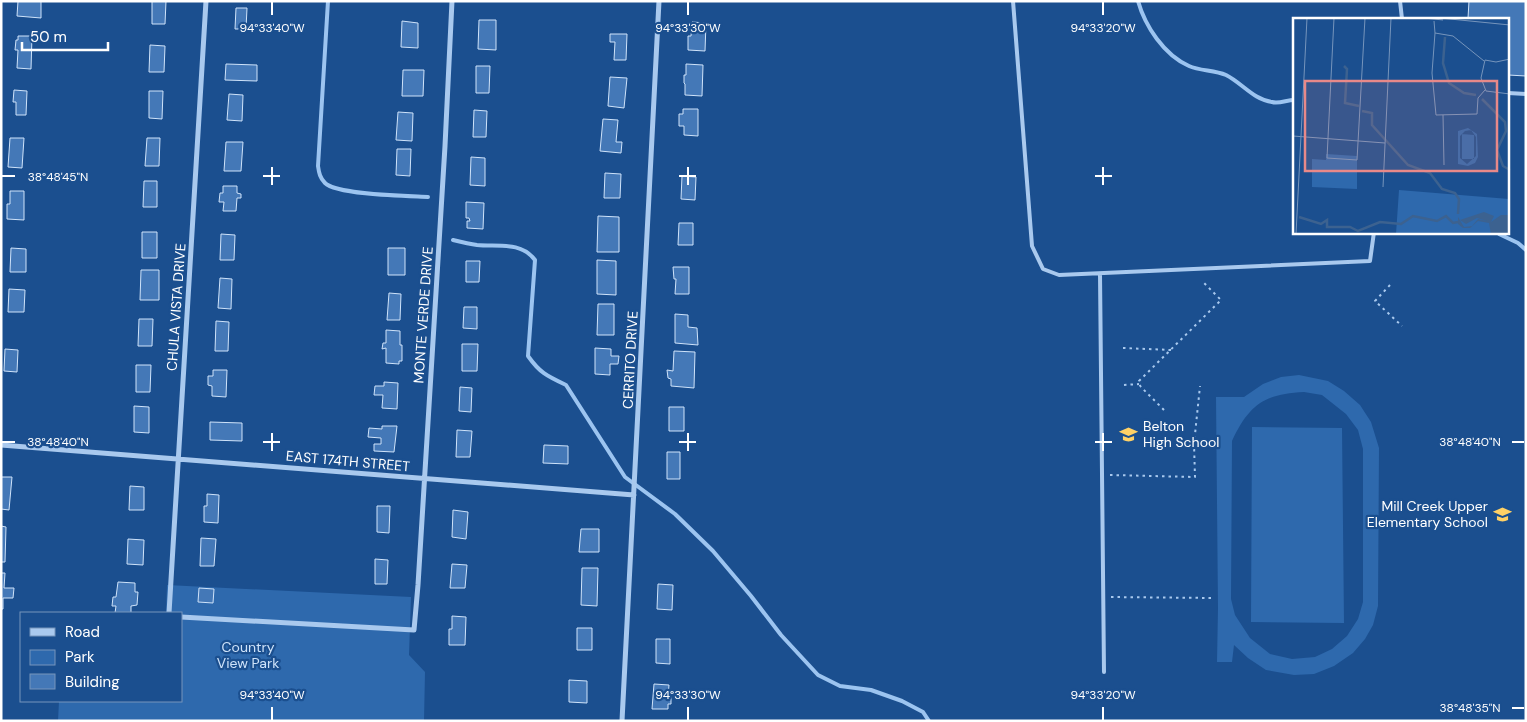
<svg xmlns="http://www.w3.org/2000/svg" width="1527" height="722" font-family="'DM Sans',sans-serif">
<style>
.green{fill:#2e69ad;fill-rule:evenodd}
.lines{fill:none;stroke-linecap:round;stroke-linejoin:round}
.stream{stroke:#9cc4f0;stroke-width:4}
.building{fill:#4478b7;stroke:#cfe3fa}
.path{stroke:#a9c9ee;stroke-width:2;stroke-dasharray:2.5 4;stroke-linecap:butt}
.lane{stroke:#a9c9ee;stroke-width:4}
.street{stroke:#a9c9ee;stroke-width:5}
.ticks{fill:none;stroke:#fff;stroke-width:2}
.labels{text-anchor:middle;stroke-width:4.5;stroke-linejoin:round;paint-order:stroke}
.street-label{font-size:14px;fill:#fff;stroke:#1b4f8f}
.poi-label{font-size:14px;fill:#fff;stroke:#1b4f8f;text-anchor:start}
.park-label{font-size:14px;fill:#cfe3fa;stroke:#1b4f8f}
.inset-river{fill:none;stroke:#3c6290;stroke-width:2.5}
.inset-road{fill:none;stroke:#7695bc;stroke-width:1}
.view{fill:#e88989;fill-opacity:0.15;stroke:#e88989;stroke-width:2.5}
.inset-edge{fill:none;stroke:#fff;stroke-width:2.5}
.ticks-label{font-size:12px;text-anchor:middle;fill:#fff;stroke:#1b4f8f;stroke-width:4.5;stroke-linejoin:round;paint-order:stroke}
</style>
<rect width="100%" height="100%" fill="#1b4f8f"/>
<path class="green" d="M1299,375l29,6 16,10 16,14 11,17 8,26 -1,158 -5,19 -8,14 -12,14 -19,13 -20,8 -20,1 -28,-5 -18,-12 -14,-13 -2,17h-15l1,-54 -2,-211h28l19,-13 18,-7zM1304,392l18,3 24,19 12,16 5,19v153l-5,17 -11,17 -15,13 -17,8 -23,2 -22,-5 -20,-16 -15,-23 -4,-16 1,-158c17,-36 32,-47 72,-49z
M1252,427l90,1 2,195 -93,-1z
M167,585l244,12 -2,58 16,17 -1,49h-366l1,-20h122v-88h-15z"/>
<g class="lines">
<path class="stream" d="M328,1l-10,165c1,7 2,12 7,17 12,12 84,13 103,14
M1138,1c7,25 26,54 51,65 11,5 25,4 37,9 16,8 28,25 46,27 7,2 15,-2 22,-2
M1499,232v2l19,9 8,7
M453,240c8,2 16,4 24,5 20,2 44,-4 58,15l-7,96c12,17 19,20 38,29l59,92 50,37 38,37 38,45 30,39 37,40 22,11 31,4 31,11 21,11 6,9"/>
</g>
<path class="building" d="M18,1h23v17l-24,-2z
M152,1h14l-1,23h-13z
M1469,1h57v75l-18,-1v-56l-40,-1z
M236,8h11l-1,21h-11z
M479,20h17v30l-18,-1z
M402,21l16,2v25l-17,-1z
M692,22l14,1 -1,28 -17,-1v-14h3z
M610,34h17l-1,26h-12l1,-18h-5z
M18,36h14l-1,33 -14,-1 1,-18h-3l1,-10h2z
M150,45l15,1 -1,26h-15z
M226,64l31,1v16l-32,-1z
M686,64l17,1 -1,31 -17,-1v-11l-1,-1v-8h2z
M476,66h14l-1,27h-13z
M403,70h21l-1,26h-21z
M610,77l17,1 -3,30 -16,-2z
M14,90l13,1 -1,24h-10v-13h-3z
M149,91h14l-1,28 -13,-1z
M229,94l14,1 -1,26 -15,-1z
M683,109h15v27l-14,-1v-9h-5v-12h4z
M474,110l13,1 -1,26h-13z
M398,112l15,1 -1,28 -16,-1z
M603,119l15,1 -2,22h6l-1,11 -21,-2z
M10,138h14l-2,30 -14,-1z
M147,138h13l-1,28h-14z
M226,142h17l-2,29h-17z
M397,149h14l-1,27 -14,-1z
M471,157l14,1v28l-15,-1z
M605,173l16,1 -1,24h-16z
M682,176l14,1 -1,23 -14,-1z
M144,181h13v26h-14z
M223,186h14v7l4,1v4h-4l-1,13h-13l1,-9h-5l1,-9h3z
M10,191h14v29l-17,-1v-15h3z
M466,202l18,1 -1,26 -16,-1v-7h3l-1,-3h-3z
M598,216l21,1v35h-22z
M679,223h14v22h-15z
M142,232h15v26h-15z
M221,234l14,1 -1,25h-14z
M11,248l15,1v23h-16z
M388,248h17v27h-17z
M597,260l19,1v34l-19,-1z
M466,261h14l-1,21h-13z
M673,267h16v27h-14l1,-15h-2z
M141,270h18v30h-19z
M220,278l12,1 -1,30 -13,-1z
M9,289l16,1 -1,22h-16z
M389,293l12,1 -1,26h-13z
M598,304h16v31h-17z
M464,307h13v22l-14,-1z
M675,314l13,1v12l9,1 1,17 -23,-2z
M139,319h14l-1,27h-14z
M216,321l13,1 -1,29h-13z
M386,330l14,1v14h2v16h-3v3l-13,-1v-15l-4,1 1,-6h3z
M462,344h16l-1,27h-15z
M595,348l16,1v7h8l-1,8h-8v11l-15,-1z
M5,349l13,1 -1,22 -13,-1z
M674,351l21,1 -1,36 -23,-2v-7l-3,-1 -1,-8 6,1z
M136,365h15l-1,27h-14z
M213,370h14l-1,27 -14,-1v-10l-4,-1v-9h5z
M384,382l14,1 -1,26 -15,-1 1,-13h-9l1,-9h9z
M460,387l12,1 -1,24 -12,-1z
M134,406l15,1v26l-15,-1z
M669,407h15v24h-15z
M210,422l32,1v18l-32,-1z
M382,426h15l-3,26 -20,-1v-7h7v-6l-13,-1 1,-9 13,1z
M457,430l15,1 -2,26h-14z
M544,445l24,1v18l-25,-1z
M667,452h13v27h-13z
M1,477h11l-3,33 -8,-1z
M130,486l14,1v23h-15z
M207,494l12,1 -1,28 -14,-1v-16h3z
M377,506h13l-1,27 -12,-1z
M453,510l15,2 -2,27 -14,-2z
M1,526l5,1 -1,35h-4z
M581,529h18v23h-20z
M201,538l15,1 -2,27h-14z
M128,539l16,1 -1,25 -16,-1z
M375,559l13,1 -1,24h-12z
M452,564l15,1 -2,23h-15z
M582,568h16l-1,38 -16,-1z
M1,573h4l-1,15h10l-1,10h-10v11h-2z
M118,582l17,1v9h3l-1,13 -6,1v7h-16l1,-7h-4l1,-9h3z
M658,584l15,1 -1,25 -15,-1z
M199,588l15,1 -1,14 -15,-1z
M452,616l14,1 -1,28h-16v-16h3z
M577,628h15v22h-15z
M656,639h14v25l-14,-1z
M569,680l18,1v22l-18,-1z
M654,684l15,1 -1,11h3v8h-3v5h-16z"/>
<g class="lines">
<path class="path" d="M1390,285l-15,16 27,25
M1123,348l48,2
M1124,385l15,-1
M1164,410l-23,-23 -2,-3v-3l82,-81 -17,-17
M1110,475l85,2 -1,-33 6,-58
M1111,597l102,1"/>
<path class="lane" d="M1013,1l19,245 11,23 16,6 311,-14 4,-29
M1400,1l2,18
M1508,93l18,1
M1100,274l4,398"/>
<path class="street" d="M1,445l633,50
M169,613l37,-612
M181,617l233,13 4,-45 27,-439 7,-145
M622,721l37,-720"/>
</g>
<path class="ticks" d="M272,2v13M688,2v13M1103,2v13M272,167v18M688,167v18M1103,167v18M2,176h13M263,176h17M679,176h17M1095,176h17M272,433v18M688,433v18M1103,433v18M2,442h13M263,442h17M679,442h17M1095,442h17M1512,442h12M272,707v13M688,707v13M1103,707v13M1512,708h12"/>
<defs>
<symbol id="school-bare" viewBox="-9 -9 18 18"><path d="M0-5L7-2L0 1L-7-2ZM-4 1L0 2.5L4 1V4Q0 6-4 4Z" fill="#ffd166" stroke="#1b4f8f" stroke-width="2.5" paint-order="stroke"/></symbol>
</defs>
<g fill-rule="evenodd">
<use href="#school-bare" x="1116" y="422" width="25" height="25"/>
<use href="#school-bare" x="1490" y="502" width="25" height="25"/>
</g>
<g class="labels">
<g class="street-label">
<text transform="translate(176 307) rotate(-86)" y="5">CHULA VISTA DRIVE</text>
<text transform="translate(423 315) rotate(-86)" y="5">MONTE VERDE DRIVE</text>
<text transform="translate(630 360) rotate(-87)" y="5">CERRITO DRIVE</text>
<text transform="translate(348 461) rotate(5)" y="5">EAST 174TH STREET</text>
</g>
<g class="poi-label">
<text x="1143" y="431">Belton<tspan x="1143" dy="16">High School</tspan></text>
<text x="1488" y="511" text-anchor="end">Mill Creek Upper<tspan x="1488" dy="16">Elementary School</tspan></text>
</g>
<g class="park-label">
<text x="248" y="652">Country<tspan x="248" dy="16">View Park</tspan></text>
</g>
</g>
<g transform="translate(1293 18)">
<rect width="216" height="216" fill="#1b4f8f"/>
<path d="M175,110l9,6 1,23 -3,6 -7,3 -10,-2v-33zM178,112l5,7v19l-9,8 -7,-6v-22l5,-5zM169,116l12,1v24h-12zM33,136l31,2v33l-45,-2v-28l14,1zM106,172l110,9v35h-113z" fill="#2e69ad" fill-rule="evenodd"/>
<path d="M191,194l10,4 -3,6 10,-7h8v19h-18l-2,-11 -11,-2 -8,7h-7l-5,-4v-7l6,10 8,-1 6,-7 9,2 -10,-3 -11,6 -6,-4z" fill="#3c6290"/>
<path class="inset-river" d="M152,19l-2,26 6,20 15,10 12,2M51,48l3,3 -2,34 14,3M189,81l23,23 1,9 -9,19 6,16 7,4M69,93l10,2v12l36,40 22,8 12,16 13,4 4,6 -1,15M6,199l22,7 6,-4v7h23l8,4 22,-9 21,2 12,-8 24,5 9,-5 7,7 5,-1"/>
<path class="inset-road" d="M41,0l-7,140 30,2 8,-142M131,0l19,2M147,0l70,7M141,3l1,12 18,3 31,25M142,15l-3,40 4,42 41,-1 1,-16 7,-8M217,41l-14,3 -11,-2 -4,18 5,13 24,3M150,97l1,50M0,118l92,7M90,169l8,-169M3,216l11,-216"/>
<path class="view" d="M12,63h192v90h-192z"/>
<rect width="216" height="216" class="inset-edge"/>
</g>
<g class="ticks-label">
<text x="272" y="32">94°33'40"W</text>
<text x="688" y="32">94°33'30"W</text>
<text x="1103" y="32">94°33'20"W</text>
<text x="58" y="181">38°48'45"N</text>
<text x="58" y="446">38°48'40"N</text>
<text x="1470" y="446">38°48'40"N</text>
<text x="272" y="699">94°33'40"W</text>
<text x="688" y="699">94°33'30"W</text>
<text x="1103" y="699">94°33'20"W</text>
<text x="1470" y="712">38°48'35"N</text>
</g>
<rect width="1527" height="722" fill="none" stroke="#ffffff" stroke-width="5"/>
<rect x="20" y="612" width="162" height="90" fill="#1b4f8f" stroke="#7695bc"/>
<rect x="30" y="628" width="25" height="8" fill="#a9c9ee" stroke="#7695bc"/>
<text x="65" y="637" font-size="15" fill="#ffffff">Road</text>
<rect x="30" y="650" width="25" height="15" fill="#2e69ad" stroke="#7695bc"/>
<text x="65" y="662" font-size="15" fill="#ffffff">Park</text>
<rect x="30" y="674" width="25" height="15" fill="#4478b7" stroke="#7695bc"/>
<text x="65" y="687" font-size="15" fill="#ffffff">Building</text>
<path d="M22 42v8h86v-8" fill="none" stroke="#ffffff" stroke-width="2.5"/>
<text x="30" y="42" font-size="15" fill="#ffffff" stroke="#1b4f8f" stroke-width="4" paint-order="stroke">50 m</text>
</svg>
